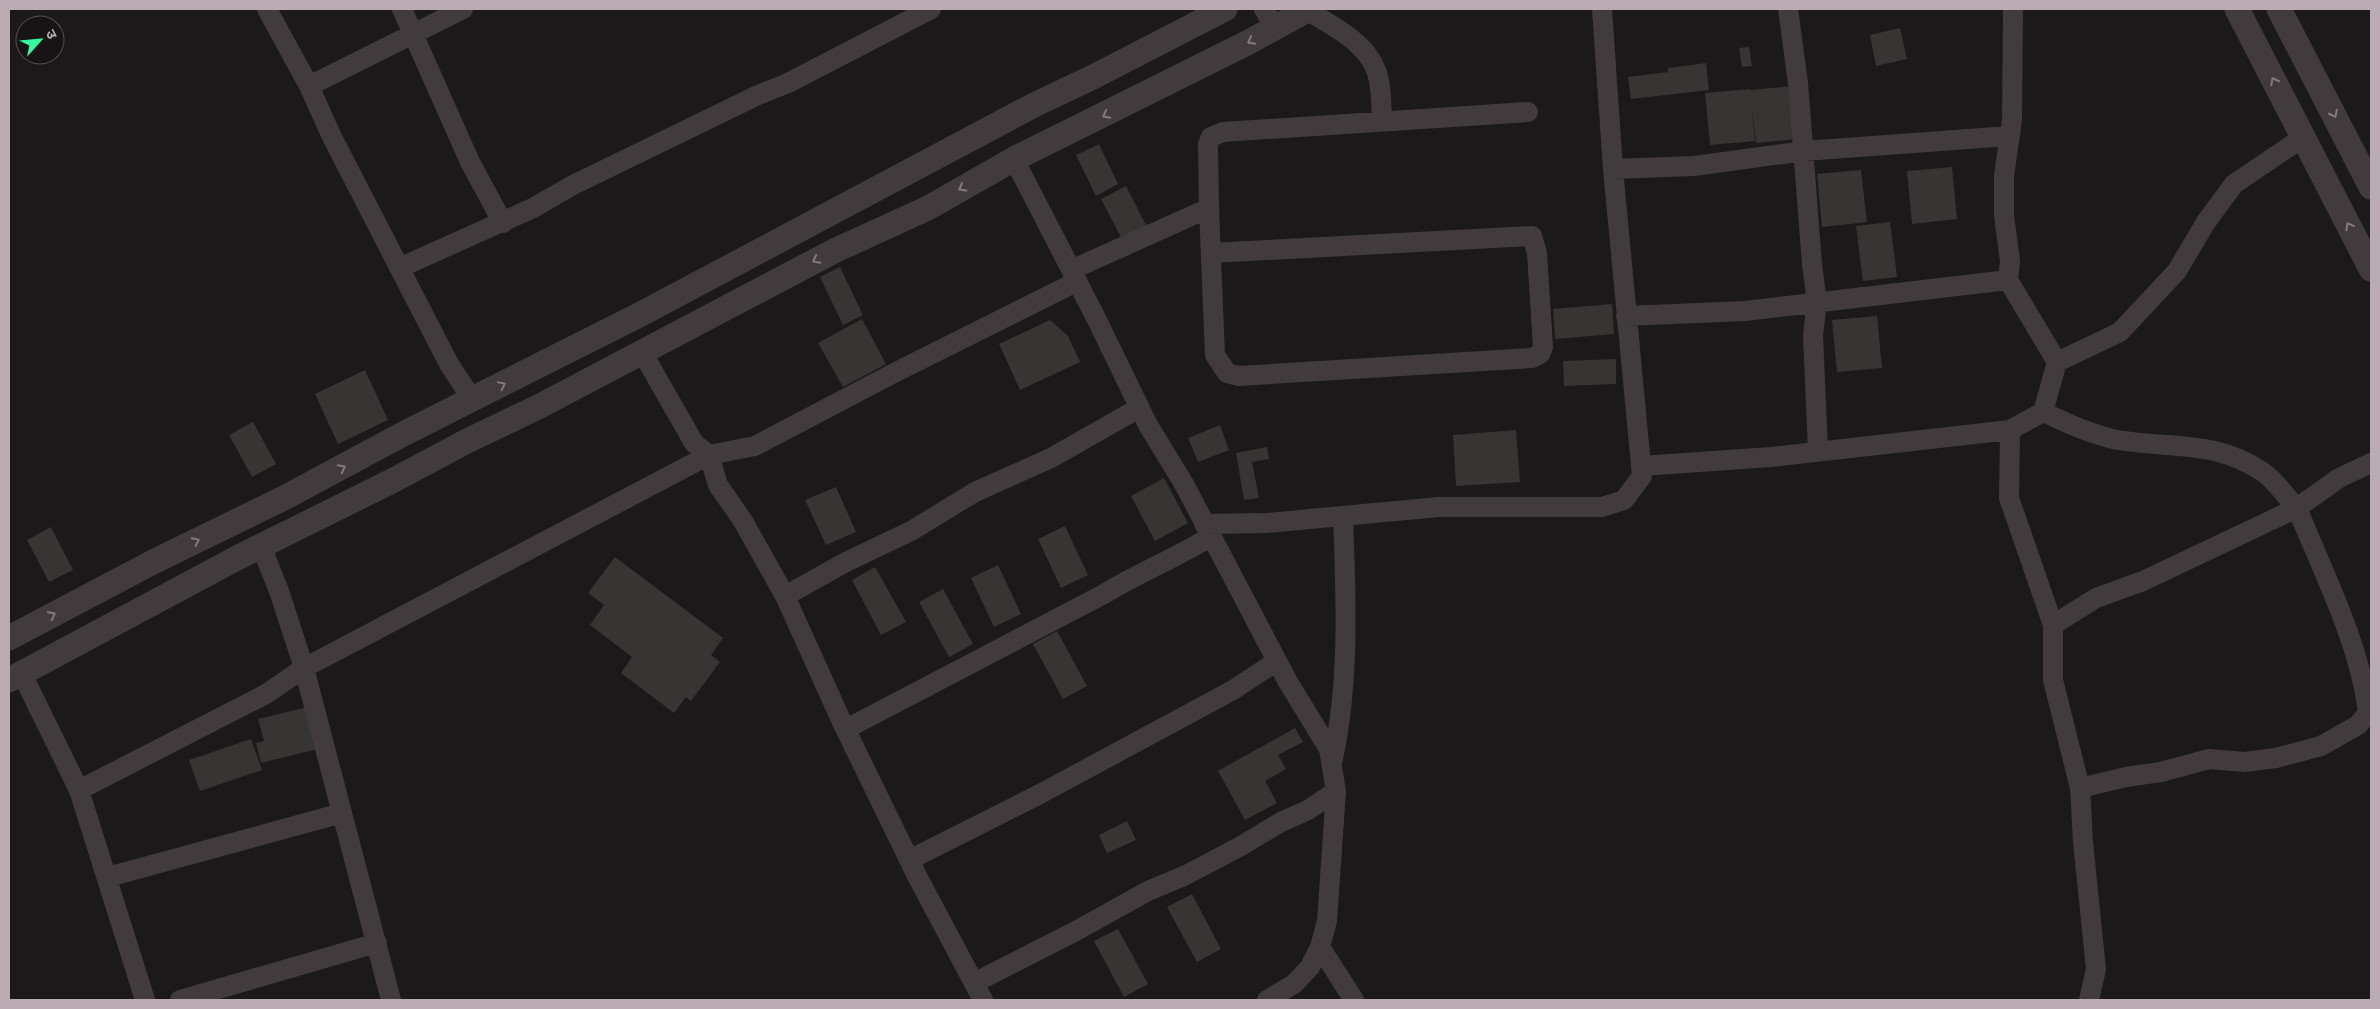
<svg xmlns="http://www.w3.org/2000/svg" width="2380" height="1009" font-family="'Varela Round','Noto Sans Devanagari',sans-serif">
<style>
.building{fill:#373434}
.lines{fill:none;stroke-linecap:round;stroke-linejoin:round}
.minor{stroke:#423b3d;stroke-width:20}
.tertiary{stroke:#423b3d;stroke-width:25}
.oneway{stroke:#85797d}
</style>
<rect width="100%" height="100%" fill="#1b1919"/>
<path class="building" d="M1900,28l7,31 -31,7 -6,-31z
M1749,47l3,19 -10,1 -3,-19z
M1706,63l3,27 -78,9 -3,-22 40,-5v-4z
M1793,86l5,53 -42,4 -6,-53z
M1750,89l5,52 -45,4 -5,-52z
M1099,144l19,40 -22,12 -20,-41z
M1952,167l5,52 -45,5 -5,-53z
M1861,170l6,52 -45,5 -5,-53z
M1126,186l21,41 -25,12 -21,-40z
M1890,222l7,55 -34,4 -7,-55z
M840,267l23,48 -20,10 -23,-48z
M1612,304l2,30 -59,5 -2,-30z
M1877,316l5,52 -45,4 -5,-52z
M862,319l24,45 -43,23 -25,-44z
M1050,320l18,16 12,26 -60,28 -21,-46z
M1616,359v25l-52,2 -1,-25z
M365,370l23,50 -50,24 -23,-50z
M253,422l23,42 -24,13 -23,-42z
M1220,425l9,25 -31,12 -10,-24z
M1516,430l4,52 -64,4 -3,-51z
M1267,447l2,12 -17,3 7,36 -15,2 -8,-47z
M1164,478l24,45 -33,18 -24,-45z
M836,487l20,45 -30,13 -21,-45z
M1065,526l23,49 -27,13 -23,-49z
M51,527l22,43 -24,12 -22,-42z
M615,557l108,81 -12,17 9,7 -29,39 -5,-4 -12,16 -53,-40 11,-16 -42,-32 14,-20 -16,-12z
M998,565l23,49 -27,13 -23,-49z
M875,567l31,55 -25,13 -29,-55z
M943,589l30,55 -24,13 -30,-55z
M1057,631l30,55 -24,13 -30,-55z
M308,707l10,42 -57,14 -5,-20 8,-2 -6,-22z
M1295,728l8,14 -25,13 8,14 -21,12 12,22 -32,17 -27,-49z
M251,739l11,31 -62,21 -11,-31z
M1127,821l9,19 -29,13 -8,-18z
M1192,894l29,55 -24,13 -30,-55z
M1118,929l30,55 -24,13 -30,-56z"/>
<g class="lines">
<path class="minor" d="M267,9l42,77 23,51 117,227 23,35
M402,9l68,153 33,61
M1264,9l11,19
M1788,9l10,74 14,181 5,38 -4,33 5,116
M2013,9l-1,111 -8,56v39l6,46 -2,19 49,82 -14,50
M1306,10c25,15 60,32 70,60 6,16 5,34 6,51
M309,86l154,-77
M1014,159l82,159 52,107 36,59 104,198 41,67 7,42 -9,130 -7,26 -10,20 -16,17 -27,16
M1613,169l81,-3 110,-15 205,-15
M1209,208l6,147 12,18 12,3 293,-18 8,-4 3,-7 -6,-94 -5,-17 -321,17
M399,268l134,-60 40,-23 185,-90 30,-12 143,-74
M1071,270l138,-62 -1,-64 3,-7 12,-5 305,-20
M1626,316l119,-5 263,-31
M642,352l52,91 15,12 9,30 25,36 42,75 56,124 76,156 66,124
M2057,362l63,-30 57,-61 29,-49 28,-38 68,-46
M2010,430l-1,68 44,127v55l27,108
M1641,466l130,-9 239,-27 33,-18c24,11 49,23 75,28 53,9 95,-1 145,32 12,8 23,25 34,36l-154,73 -47,17 -43,27
M1204,524l63,-1 172,-16h163l22,-7 18,-24 -29,-307 -11,-160
M261,546l18,45 25,77 87,332
M785,596l61,-34 65,-31 64,-39 76,-34 88,-50
M22,674l57,116 66,210
M846,729l258,-135c34,-21 72,-36 106,-57
M1332,763c18,-80 14,-165 11,-247
M79,790l187,-96 38,-26 405,-213 46,-9 139,-73 182,-91
M909,860l131,-66 193,-104 44,-29
M108,877l234,-64
M1320,947l34,53
M974,983l100,-51 74,-41 38,-16 55,-29 40,-24 27,-12 28,-19
M180,1000l197,-57
M2089,1000l7,-31 -13,-127 -3,-54 46,-11 35,-5 48,-13 35,3 32,-4 45,-12 37,-21 10,-12c-8,-69 -45,-141 -71,-205l42,-30 32,-15"/>
<path class="tertiary" d="M2237,9l134,260
M2279,9l92,178
M9,638l144,-76 131,-64 121,-65 236,-119 393,-209 59,-28 132,-68
M9,680l228,-122 157,-78 73,-39 73,-35 296,-156 92,-42 86,-49 235,-117 60,-33"/>
</g>
<defs><path id="oneway-chevron" d="M-2-3.5L2.5 0L-2 3.5" fill="none" stroke-width="1.6" stroke-linecap="round" stroke-linejoin="round" transform="scale(1.25)"/></defs>
<g class="oneway">
<use href="#oneway-chevron" transform="translate(1251 41) rotate(152)"/>
<use href="#oneway-chevron" transform="translate(2274 81) rotate(-117)"/>
<use href="#oneway-chevron" transform="translate(2334 114) rotate(63)"/>
<use href="#oneway-chevron" transform="translate(1106 115) rotate(153)"/>
<use href="#oneway-chevron" transform="translate(962 188) rotate(150)"/>
<use href="#oneway-chevron" transform="translate(2349 226) rotate(-118)"/>
<use href="#oneway-chevron" transform="translate(816 260) rotate(152)"/>
<use href="#oneway-chevron" transform="translate(502 385) rotate(-26)"/>
<use href="#oneway-chevron" transform="translate(342 468) rotate(-28)"/>
<use href="#oneway-chevron" transform="translate(196 541) rotate(-26)"/>
<use href="#oneway-chevron" transform="translate(52 615) rotate(-27)"/>
</g>
<rect width="2380" height="1009" fill="none" stroke="#bbabb2" stroke-width="20"/>
<g transform="translate(40 40) rotate(63)"><circle r="24" fill="#161414" stroke="#585053"/>
<path d="M0-4L9 19L0 12L-9 19Z" fill="#32fa9d"/>
<text y="-8" font-size="14" font-weight="bold" text-anchor="middle" fill="#bbabb2">उ</text>
</g>
</svg>
